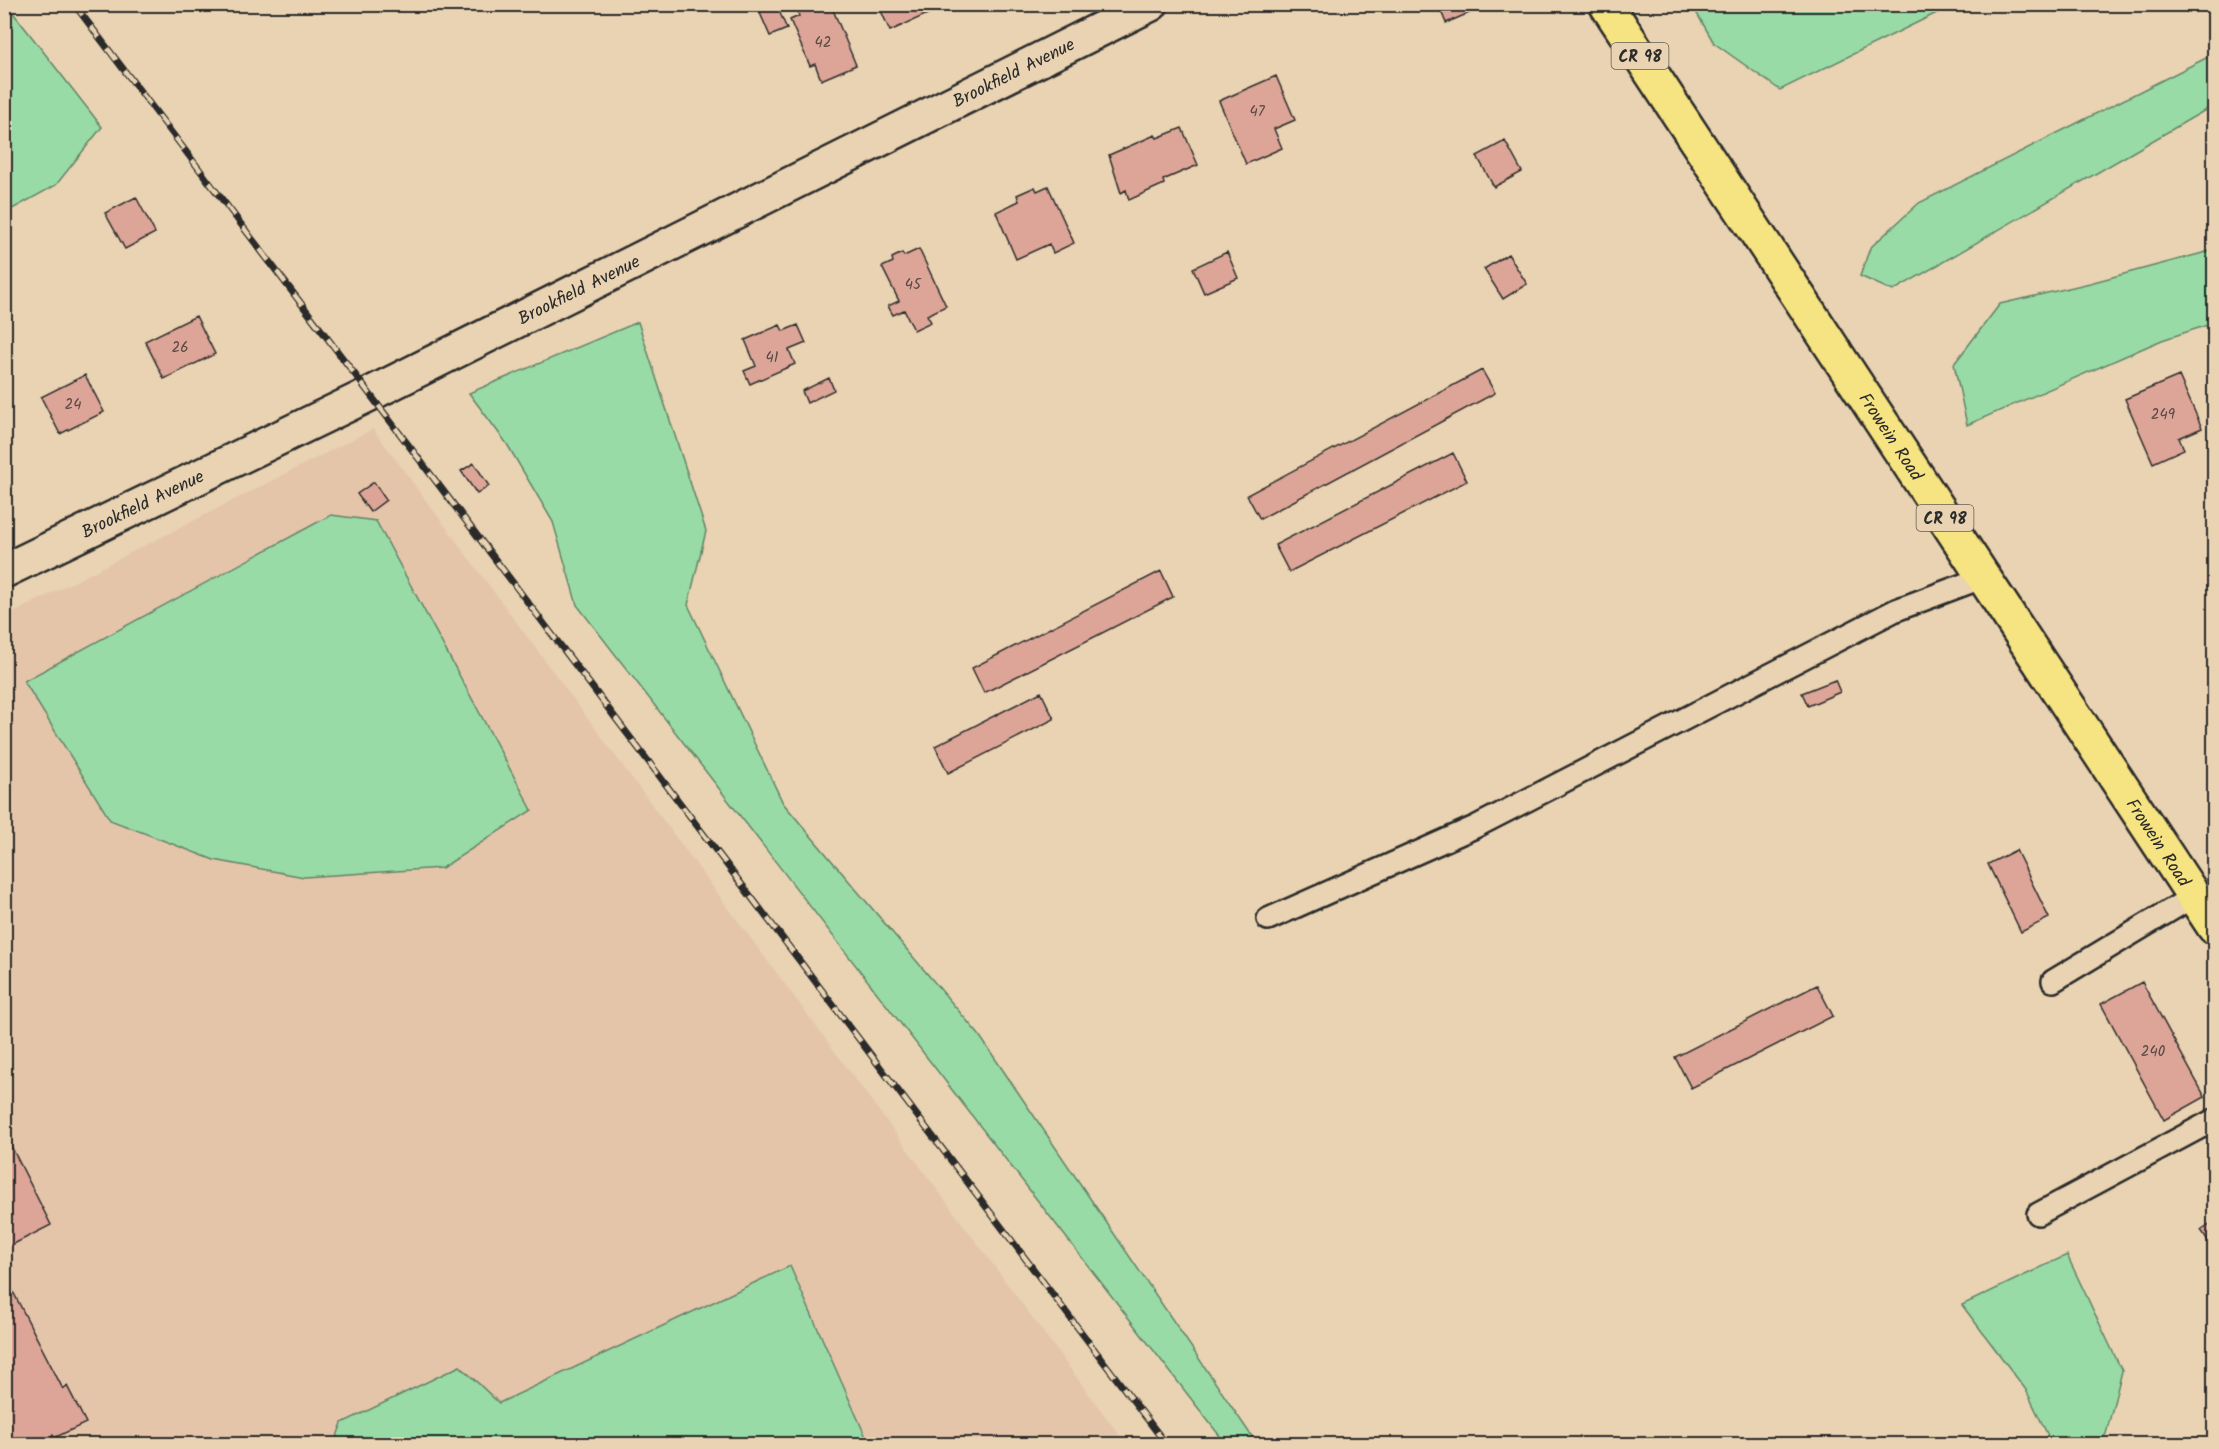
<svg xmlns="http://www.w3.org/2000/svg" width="2219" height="1449" font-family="Kalam,sans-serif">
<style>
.built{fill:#e5c5aa}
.green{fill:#99dba6;stroke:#628368;stroke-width:1.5}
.building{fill:#dda597;stroke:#2b2b2b;stroke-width:1.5}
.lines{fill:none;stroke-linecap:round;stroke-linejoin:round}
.lane-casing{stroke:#2b2b2b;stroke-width:26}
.secondary-casing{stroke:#2b2b2b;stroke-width:38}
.primary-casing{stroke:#2b2b2b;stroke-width:38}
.lane{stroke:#e9d3b2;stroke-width:21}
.secondary{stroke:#e9d3b2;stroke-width:33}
.primary{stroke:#f6e381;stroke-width:33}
.rail-casing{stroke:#2b2b2b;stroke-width:7}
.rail{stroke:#e9d3b2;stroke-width:4.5;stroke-dasharray:14;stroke-linecap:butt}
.labels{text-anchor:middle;stroke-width:4.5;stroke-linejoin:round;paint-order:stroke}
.number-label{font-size:15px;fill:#584a46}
.shield{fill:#e9d3b2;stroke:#645d54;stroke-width:1.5}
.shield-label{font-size:16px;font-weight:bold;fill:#2b2b2b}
.street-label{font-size:18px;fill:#2b2b2b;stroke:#e9d3b2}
</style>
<rect width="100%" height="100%" fill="#e9d3b2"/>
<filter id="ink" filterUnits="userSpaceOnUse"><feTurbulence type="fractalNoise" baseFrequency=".0167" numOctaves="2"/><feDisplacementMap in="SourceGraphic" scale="12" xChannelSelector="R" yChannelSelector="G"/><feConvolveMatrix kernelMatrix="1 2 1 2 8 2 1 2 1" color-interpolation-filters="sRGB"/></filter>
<g filter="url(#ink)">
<path class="built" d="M373,429l753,1015h-1121v-827z"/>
<path class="green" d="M7,5l95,122 -46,58 -51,28 -1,-208z
M1692,5h261l-173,85 -66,-47z
M2214,54v51l-321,186 -33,-15 10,-28 49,-45z
M2214,250v73l-52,17 -195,85 -13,-61 46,-60 90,-21z
M638,322l68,209 -18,74 95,198 196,232 278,409h-31l-649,-839 -24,-83 -46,-78 -38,-51z
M331,515l45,6 156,289 -90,58 -138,9 -90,-17 -104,-40 -86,-139z
M2067,1255l55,116 -16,63 -9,10h-45l-26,-54 -64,-85z
M790,1266l79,178h-535l8,-21 118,-57 39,37z"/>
<path class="building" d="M760,4h16l11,25 -17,7 -13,-30z
M795,4h22l2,6 12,-5 25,60 -35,15 -6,-16 -5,2 -20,-46 9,-4z
M878,4h50l4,8 -42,19z
M1438,4h36l2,6 -30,13z
M1276,76l19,44 -21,9 8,19 -36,16 -27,-63z
M1182,128l16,37 -35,15 1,4 -35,16 -3,-10 -5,3 -12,-38 46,-20 2,3z
M1505,141l17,31 -28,15 -17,-31z
M1048,186l26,57 -21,10 -4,-9 -33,15 -20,-47 23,-11 -2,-6 18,-8 2,4z
M136,197l19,36 -30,16 -20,-36z
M919,249l27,57 -19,9 4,7 -17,8 -10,-20 -11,5 -5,-9 11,-5 -17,-34 11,-5 -1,-4 10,-5 2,3z
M1227,252l11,26 -34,15 -11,-25z
M1508,254l19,30 -24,15 -19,-30z
M196,316l19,38 -51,25 -19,-38z
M780,325l3,6 15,-6 8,18 -17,7 6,14 -45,20 -6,-13 12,-5 -11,-26z
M1482,370l13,23 -235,126 -13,-24z
M85,375l19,37 -44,22 -19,-37z
M2179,376l23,52 -23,10 5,11 -31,14 -28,-64z
M829,378l5,12 -27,13 -5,-12z
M1453,453l14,28 -178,91 -14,-27z
M474,463l15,23 -12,8 -16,-23z
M374,482l12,18 -16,12 -13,-18z
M1161,571l12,26 -189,96 -12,-25z
M1835,680l5,12 -32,14 -6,-13z
M1041,692l13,27 -106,54 -13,-27z
M2016,850l33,68 -28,14 -33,-68z
M2142,982l63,115 -41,23 -63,-116z
M1817,985l16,31 -142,72 -16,-31z
M4,1132l47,93 -47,24z
M2214,1221v29l-13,-20z
M4,1274l59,115 4,-3 19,37 -32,15 -1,-3 -13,7 2,2h-38z"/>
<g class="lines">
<defs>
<path id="lane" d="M1268,919l207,-92 421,-217 88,-33
M2053,981l141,-85
M2038,1214l176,-94"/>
<g id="secondary">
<path id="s1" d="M4,571l366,-177 781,-390"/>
</g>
<g id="primary">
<path id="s2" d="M1606,4l608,923"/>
</g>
</defs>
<use href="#lane" class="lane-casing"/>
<use href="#secondary" class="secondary-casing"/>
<use href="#primary" class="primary-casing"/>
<use href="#lane" class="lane"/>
<use href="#secondary" class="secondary"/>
<use href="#primary" class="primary"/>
<defs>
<path id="rail" d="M74,4l1092,1440"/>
</defs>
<use href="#rail" class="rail-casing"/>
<use href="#rail" class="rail"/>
</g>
</g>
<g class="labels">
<g class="number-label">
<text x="823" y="47">42</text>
<text x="1257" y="116">47</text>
<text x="913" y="289">45</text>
<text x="180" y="352">26</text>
<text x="772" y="362">41</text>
<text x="73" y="409">24</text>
<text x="2163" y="419">249</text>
<text x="2153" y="1056">240</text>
</g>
<g class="shield">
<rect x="1611.5" y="43" width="57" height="26" rx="4.5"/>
<rect x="1916.5" y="505" width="57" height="26" rx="4.5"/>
</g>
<g class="shield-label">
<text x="1640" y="62">CR 98</text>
<text x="1945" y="524">CR 98</text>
</g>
<g class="street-label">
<text dy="6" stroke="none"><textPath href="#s1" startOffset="1126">Brookfield Avenue</textPath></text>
<text dy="6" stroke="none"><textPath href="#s1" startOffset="640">Brookfield Avenue</textPath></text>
<text dy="6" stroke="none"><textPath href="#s2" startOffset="518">Frowein Road</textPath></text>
<text dy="6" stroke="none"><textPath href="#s1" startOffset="154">Brookfield Avenue</textPath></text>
<text dy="6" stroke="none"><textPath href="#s2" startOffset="1004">Frowein Road</textPath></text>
</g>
</g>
<rect width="2219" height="1449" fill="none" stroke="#e9d3b2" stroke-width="24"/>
<rect x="12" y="12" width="2195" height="1425" fill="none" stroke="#2b2b2b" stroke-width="2" filter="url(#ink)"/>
</svg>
